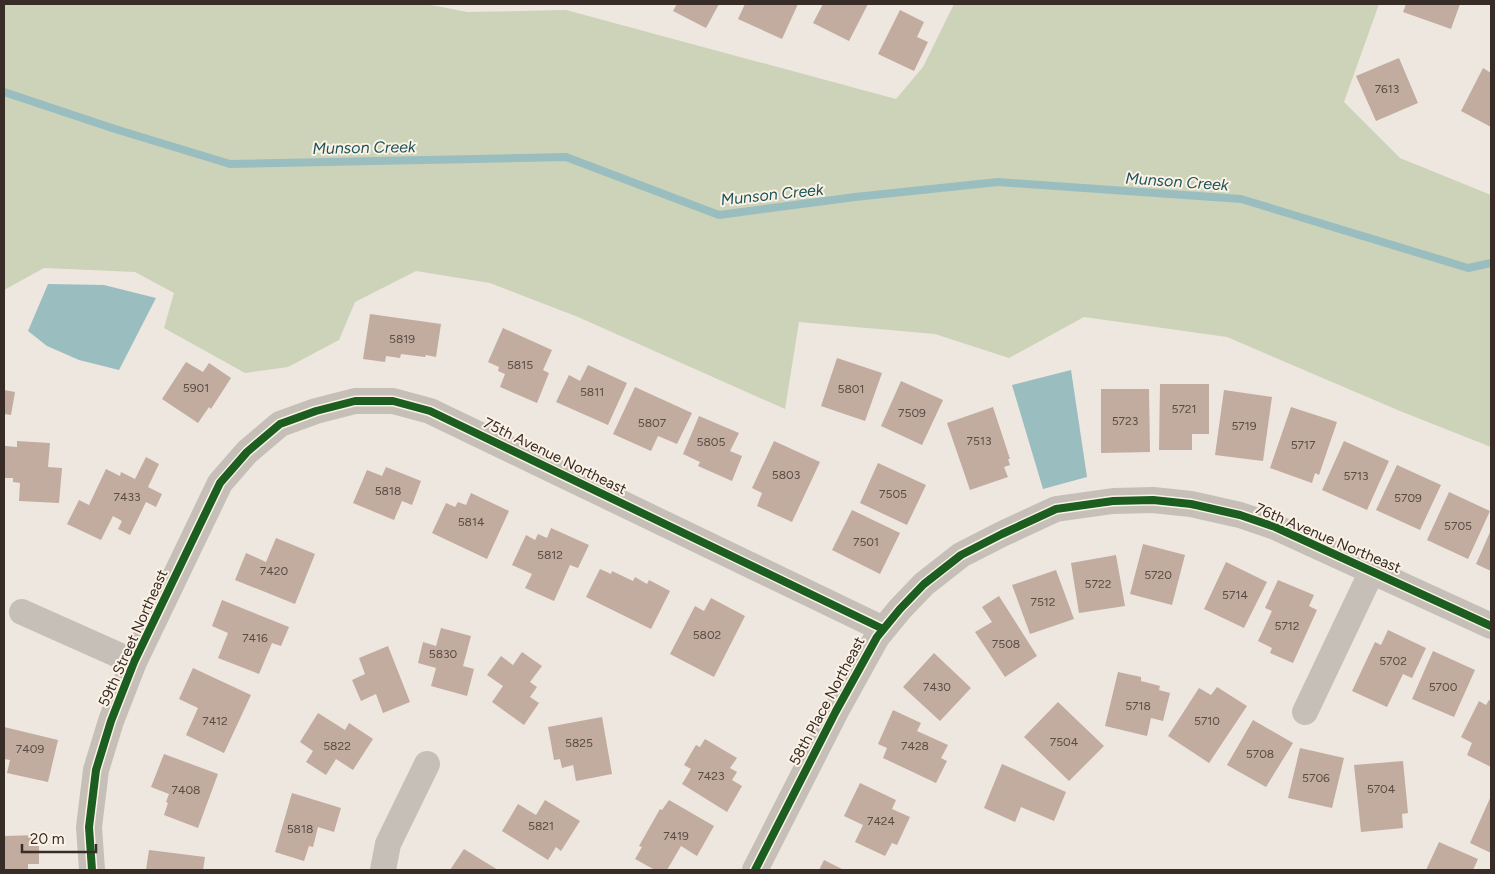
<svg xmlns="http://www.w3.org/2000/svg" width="1495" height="874" font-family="Figtree,sans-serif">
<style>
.green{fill:#cdd3b8}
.water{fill:#9abec0}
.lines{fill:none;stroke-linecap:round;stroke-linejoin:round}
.stream{stroke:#9abec0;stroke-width:8}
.building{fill:#c2ab9f}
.street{stroke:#c6bfb8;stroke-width:26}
.cycleway-casing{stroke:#fbf2e5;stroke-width:11}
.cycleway{stroke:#1b5e20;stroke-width:8}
.labels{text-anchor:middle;stroke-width:4;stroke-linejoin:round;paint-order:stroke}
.number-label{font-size:12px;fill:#5a4c44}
.street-label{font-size:15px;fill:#372c26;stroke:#fbf2e5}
.water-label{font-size:16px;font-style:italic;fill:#19545b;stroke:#fbf2e5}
</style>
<rect width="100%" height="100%" fill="#ede7df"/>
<path class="green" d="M4,4h422l41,8 99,-2 330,89 27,-32 31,-63h425l-35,98 56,56 91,37v252l-91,-36 -173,-74 -143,-20 -75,41 -74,-24 -136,-12 -14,87 -207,-92 -88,-34 -74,-12 -61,31 -16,38 -51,27 -43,6 -81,-45 10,-35 -39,-21 -91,-4 -40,22z"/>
<path class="water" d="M48,284l56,1 52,13 -37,72 -40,-10 -32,-14 -19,-15z
M1071,370l16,107 -44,12 -31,-104z"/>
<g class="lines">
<path class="stream" d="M4,92l111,37 115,35 336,-7 153,58 136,-18 143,-15 243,17 227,69 23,-5"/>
</g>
<path class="building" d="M677,4h42l-13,24 -33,-17z
M745,4h53l-16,35 -44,-20z
M823,4h45l-19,37 -36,-18z
M1406,4h54l-9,25 -48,-17z
M900,10l24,12 -7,15 11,5 -14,29 -36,-17z
M1399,58l19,45 -42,18 -20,-45z
M1483,68l8,5v54l-30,-16z
M370,314l71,10 -5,33 -10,-2 -1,2 -24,-3 -1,4 -14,-2 -1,6 -22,-3z
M503,328l49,22 -9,20 6,3 -12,30 -37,-16 5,-13 -7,-3 1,-4 -11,-5z
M837,358l45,15 -17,48 -44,-15z
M186,362l17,10 6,-9 22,15 -20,31 -2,-2 -11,16 -36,-24z
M588,365l39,18 -19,42 -52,-23 13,-27 11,6z
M901,381l42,19 -21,45 -41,-19z
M1160,384h49v50h-17v16h-33z
M635,387l57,26 -15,31 -19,-8 -7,15 -38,-17z
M1101,389h48l1,63 -49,1z
M4,390l11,2 -4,23 -7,-1z
M1224,390l48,7 -9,64 -48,-6z
M993,407l17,52h-2l2,6 -6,2 4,10 -38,13 -23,-67z
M1291,407l46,15 -18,53 -4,-2 -3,10 -42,-15z
M699,416l40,17 -9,18 12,5 -10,25 -34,-15 2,-4 -17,-8z
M17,441l33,2 -2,24 14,1 -3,35 -40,-2 1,-18 -7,-1v-4h-9l1,-32 12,1z
M774,441l46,21 -28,60 -35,-16 5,-13 -10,-5z
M1344,441l45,20 -22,49 -45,-20z
M146,457l13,7 -11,23 14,7 -6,13 -10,-5 -16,33 -12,-6 4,-8 -9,-5 -12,24 -34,-16 12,-24 10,5 17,-36 14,7 1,-4 14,7z
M878,463l48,22 -19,40 -47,-22z
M1397,465l44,20 -21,45 -44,-20z
M386,467l35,14 -9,24 -10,-4 -8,19 -41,-17 14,-33 15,6z
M1449,492l41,19 -22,48 -41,-19z
M471,493l38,18 -22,48 -55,-26 14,-30 9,4 3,-5 8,3z
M852,510l48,23 -20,41 -48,-24z
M551,528l38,17 -11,23 -8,-3 -16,36 -29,-13 7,-14 -20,-9 14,-30 9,5 3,-6 9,4z
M1491,530v41l-15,-7z
M276,538l39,16 -20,50 -60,-24 11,-27 20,9z
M1143,544l42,11 -13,50 -42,-11z
M1116,555l9,51 -46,7 -8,-50z
M1226,562l41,20 -23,46 -40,-19z
M600,569l11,5 1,-3 21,10 2,-4 12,7 2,-4 21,11 -19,38 -65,-32z
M1056,570l18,49 -44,15 -18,-49z
M1278,580l36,15 -5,11 8,4 -24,53 -23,-10 2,-5 -14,-7 14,-30 -7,-3z
M999,596l38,60 -32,21 -30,-45 17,-10 -10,-15z
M711,598l34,18 -31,61 -44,-23 25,-48 9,5z
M222,600l67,27 -8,19 -9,-3 -13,31 -41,-16 10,-25 -16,-7z
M441,628l30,8 -8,30 11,3 -7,27 -36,-10 5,-18 -18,-5 5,-21 13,4z
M1388,630l38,18 -14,30 -9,-4 -16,33 -35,-16 23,-49 6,3z
M388,646l22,56 -27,11 -7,-19 -15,7 -9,-21 13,-6 -6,-16z
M1433,651l42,19 -21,47 -42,-18z
M522,652l20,14 -12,16 7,5 -7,10 9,6 -15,22 -32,-23 11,-16 -16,-11 14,-19 12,9z
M934,653l37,35 -31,33 -37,-34z
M193,668l58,27 -27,58 -38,-18 12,-27 -19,-9z
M1118,672l23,5v4l19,5 -1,4 11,3 -7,28 -12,-3 -4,18 -42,-10z
M1217,687l30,19 -38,57 -41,-27 31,-48 12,7z
M1489,700l2,1v66l-24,-12 5,-12 -11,-6 18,-36 7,4z
M1058,702l46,44 -35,35 -45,-44z
M893,710l28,13 -4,8 31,14 -7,13 6,3 -11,22 -53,-25 4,-10 -9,-4z
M318,713l27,17 4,-7 24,16 -20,31 -17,-11 -10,16 -20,-13 7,-11 -13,-9z
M602,717l10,57 -36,7 -3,-16 -11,3 -2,-9 -6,1 -6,-33z
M1253,720l40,23 -27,44 -39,-22z
M4,727l54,13 -10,42 -41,-9 3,-13 -6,-1z
M705,739l32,19 -7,10 7,4 -5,8 10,6 -15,26 -45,-28 9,-15 -7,-4 12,-20 4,2z
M1300,748l44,10 -12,50 -44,-10z
M164,754l54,20 -20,54 -34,-13 4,-12 -2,-1 3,-8 -18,-7z
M1403,761l5,52 -6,1 1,14 -42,4 -7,-67z
M1002,764l64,28 -12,29 -33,-14 -6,15 -31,-14z
M860,783l36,17 -4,9 18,8 -13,28 -5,-2 -7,13 -30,-14 8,-17 -19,-9z
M292,793l49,15 -7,24 -16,-5 -5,20 -4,-1 -5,15 -29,-9z
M1491,796v57l-21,-10z
M545,800l35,21 -19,30 -5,-4 -8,13 -46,-29 16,-27 18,11z
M669,800l45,26 -17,30 -16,-10 -14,24h-12l-20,-11 7,-12 -3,-1 21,-37 2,1z
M39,835v29h-11v6h-24v-34z
M1439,842l39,17 -5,11h-47z
M464,849l34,21h-48z
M149,850l56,7 -2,13h-57z
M824,860l20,10h-25z"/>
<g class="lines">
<path class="street" d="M22,612l112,50
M1305,712l67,-141
M92,870l-3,-43 7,-57 15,-49 23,-59 86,-179 27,-31 33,-28 36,-13 39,-10h38l37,10 453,218
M383,870l5,-26 39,-80
M755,870l81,-159 41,-74 23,-28 24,-25 37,-29 41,-21 54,-25 57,-8 40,-1 38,4 49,11 35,12 216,99"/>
<defs>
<path id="cycleway" d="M92,870l-3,-43 7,-57 15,-49 23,-59 86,-179 27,-31 33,-28 36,-13 39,-10h38l37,10 453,218
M755,870l81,-159 41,-74 23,-28 24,-25 37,-29 41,-21 54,-25 57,-8 40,-1 38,4 49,11 35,12 216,99"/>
</defs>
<use href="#cycleway" class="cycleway-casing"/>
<use href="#cycleway" class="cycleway"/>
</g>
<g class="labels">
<g class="number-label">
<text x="1387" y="93">7613</text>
<text x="402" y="343">5819</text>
<text x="520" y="369">5815</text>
<text x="196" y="392">5901</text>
<text x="851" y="393">5801</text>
<text x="592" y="396">5811</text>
<text x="1184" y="413">5721</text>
<text x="912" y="417">7509</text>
<text x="1125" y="425">5723</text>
<text x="652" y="427">5807</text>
<text x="1244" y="430">5719</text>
<text x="979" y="445">7513</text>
<text x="711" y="446">5805</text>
<text x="1303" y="449">5717</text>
<text x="786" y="479">5803</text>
<text x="1356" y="480">5713</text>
<text x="388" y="495">5818</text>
<text x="893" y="498">7505</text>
<text x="127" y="501">7433</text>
<text x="1408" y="502">5709</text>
<text x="471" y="526">5814</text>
<text x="1458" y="530">5705</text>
<text x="866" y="546">7501</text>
<text x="550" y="559">5812</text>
<text x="274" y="575">7420</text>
<text x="1158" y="579">5720</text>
<text x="1098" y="588">5722</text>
<text x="1235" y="599">5714</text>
<text x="1043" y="606">7512</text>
<text x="1287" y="630">5712</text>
<text x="707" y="639">5802</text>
<text x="255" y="642">7416</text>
<text x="1006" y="648">7508</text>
<text x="443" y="658">5830</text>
<text x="1393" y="665">5702</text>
<text x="937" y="691">7430</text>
<text x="1443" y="691">5700</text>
<text x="1138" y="710">5718</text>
<text x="215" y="725">7412</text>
<text x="1207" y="725">5710</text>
<text x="1064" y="746">7504</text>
<text x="579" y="747">5825</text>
<text x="337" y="750">5822</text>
<text x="915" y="750">7428</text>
<text x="30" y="753">7409</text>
<text x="1260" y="758">5708</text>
<text x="711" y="780">7423</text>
<text x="1316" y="782">5706</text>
<text x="1381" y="793">5704</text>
<text x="186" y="794">7408</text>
<text x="881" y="825">7424</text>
<text x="541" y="830">5821</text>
<text x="300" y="833">5818</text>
<text x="676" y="840">7419</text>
</g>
<g class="street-label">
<text transform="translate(555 456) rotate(26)" y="5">75th Avenue Northeast</text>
<text transform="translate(1328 538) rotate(23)" y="5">76th Avenue Northeast</text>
<text transform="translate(133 638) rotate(-66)" y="5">59th Street Northeast</text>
<text transform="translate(827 701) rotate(-62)" y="5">58th Place Northeast</text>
</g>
<g class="water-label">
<text transform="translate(364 147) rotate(-1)" y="6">Munson Creek</text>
<text transform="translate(1177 181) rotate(4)" y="6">Munson Creek</text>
<text transform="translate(772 194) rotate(-6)" y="6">Munson Creek</text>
</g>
</g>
<rect width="1495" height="874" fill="none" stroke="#372c26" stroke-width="10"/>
<path d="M22 844v8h74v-8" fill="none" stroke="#372c26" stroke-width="2.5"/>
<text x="30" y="844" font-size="15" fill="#372c26" stroke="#fbf2e5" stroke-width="4" paint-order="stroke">20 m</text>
</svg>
